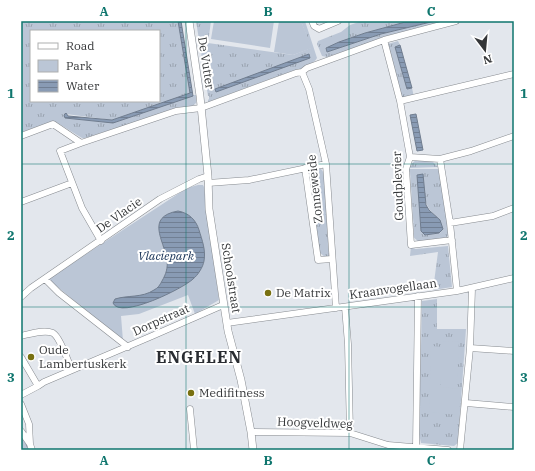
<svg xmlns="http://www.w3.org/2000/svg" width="535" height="471" font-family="'IBM Plex Serif',serif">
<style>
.grass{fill:url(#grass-tufts);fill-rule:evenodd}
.park{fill:#bbc6d6}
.water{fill:url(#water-rules);stroke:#707d8f}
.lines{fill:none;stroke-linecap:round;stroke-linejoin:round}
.minor-casing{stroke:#868a8f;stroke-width:7}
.tertiary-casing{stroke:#868a8f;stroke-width:8}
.minor{stroke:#fff;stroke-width:6}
.tertiary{stroke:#fff;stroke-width:7}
.grid{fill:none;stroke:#0f766e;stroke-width:1;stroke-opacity:0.55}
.poi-dot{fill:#787010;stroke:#fff;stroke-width:1.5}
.labels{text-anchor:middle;stroke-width:4;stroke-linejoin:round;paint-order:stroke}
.street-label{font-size:12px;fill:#343638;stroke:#fff}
.park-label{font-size:12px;font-style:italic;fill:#163155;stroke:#fff}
.poi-label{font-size:12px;fill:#343638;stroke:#fff;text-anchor:start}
.district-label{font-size:16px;font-weight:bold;letter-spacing:1px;fill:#292c31;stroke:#fff}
.neatline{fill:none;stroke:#0f766e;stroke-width:1.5}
.grid-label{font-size:13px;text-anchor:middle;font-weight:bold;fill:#0f766e}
</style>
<defs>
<pattern id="grass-tufts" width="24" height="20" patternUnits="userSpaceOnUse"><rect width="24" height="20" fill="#bbc6d6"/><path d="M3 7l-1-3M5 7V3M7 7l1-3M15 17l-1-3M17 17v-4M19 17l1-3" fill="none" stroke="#99a2af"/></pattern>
<pattern id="water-rules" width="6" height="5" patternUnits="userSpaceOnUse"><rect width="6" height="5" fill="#899bb4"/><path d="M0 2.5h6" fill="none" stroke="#717f93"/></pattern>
</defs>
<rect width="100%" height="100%" fill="#e3e7ed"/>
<path class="grass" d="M21,21h157l13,72 -79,27 -46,-6v4l46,5 81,-28h3v8l-5,4 -27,6 -79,25h-3l-26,-16 -35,10zM31,31h128v70h-128z
M196,21h15l-3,22 85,12 18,-7 -10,-27h4l12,37c-3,6 -12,7 -17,12h-5l-87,32v-2l1,-1v-3h-1z
M362,21h47l-44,12 -25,9 -14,6 1,4 54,-18 54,-13h13l-64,17 -57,19 -5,-1 -5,-12 1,-3 23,-9 9,-7z
M398,41l2,4 -4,2 11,42 5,-1 2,9 -12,3 -14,-53v-3z
M416,160l16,1 6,6 -29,1v-2z
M313,169h8l3,4 5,84h-4l-6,-5 -10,-78z
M409,169h30l10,65 -3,4 -27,4 -7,-6v-2l2,-1 -4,-61h-2zM424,190c2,18 4,18 16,30l1,12 -2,1 -15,2z
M411,246l1,2 4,1 32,-3 4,41 -19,3 5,-38 -28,4z
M437,299v30h29l-8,114 -4,3 -33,-3 -2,-9 3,-133z
M21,433l9,17h-9z"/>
<path class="park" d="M214,21h60l-4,27 -59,-9z
M279,21h22l11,27 -19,7 -19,-3z
M198,185h5l1,2 15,113 -24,14 -7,-19 -49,19 -18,2 2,25 -75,-62 139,-91z
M442,341l17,1 -2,35h-16l-1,10 21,2 -2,26 -30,-3 2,-66 11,1z"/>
<path class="water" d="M178,21h3l12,75 -80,27 -48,-5 -1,-3 2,-2 2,3 44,4 78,-27z
M409,21h26l-54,13 -54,18 -1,-4 13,-6 26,-9z
M400,45l12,43 -5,1 -12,-42z
M309,54l1,4 -94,34 -1,-3z
M416,114l7,36 -6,1 -7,-36z
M423,174l3,31 3,5 11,10 3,9 -4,4 -14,2 -4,-4 -4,-56z
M178,211c11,2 18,9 21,19 3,10 7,20 5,31 -1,6 -6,14 -11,18 -9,9 -73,41 -80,24l2,-4c13,-4 27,-1 39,-9 4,-2 6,-5 8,-9 4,-7 6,-13 5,-21 -3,-20 -22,-43 11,-49z"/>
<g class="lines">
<defs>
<path id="minor" d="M312,21l2,5 5,3 19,-8
M384,40l16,61 10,56 -4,12 5,76 41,-5
M302,72l7,17 17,75 10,144
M302,72l5,-4 77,-28 72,-19
M400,101l114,-27
M21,136l32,-12 28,19 95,-32 25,-3 95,-35 6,-1
M81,143l-21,8 22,57 19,33
M410,157l30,2 31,-8 43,-15
M440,159l10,64 7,68
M305,168l13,92 14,-1
M208,183l41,-3 77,-16
M21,202l51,-19
M450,223l43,-7 21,-8
M45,279l14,14 69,54
M21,297l10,-9 129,-89 39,-20 9,-3
M345,307l3,37 2,89
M227,323l230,-32 57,-13
M21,336c9,-2 23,-7 32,-3 7,4 15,29 19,37
M470,348l44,3
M21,357l17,29
M21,395l17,-9 6,-4 108,-46 71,-31
M466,403l48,4
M21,404l8,20 1,20
M190,409l4,41
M21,431l9,13 2,6
M251,432l99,1 38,12 60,5
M416,447l2,-151
M460,450l10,-102 2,-59"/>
<path id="tertiary" d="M189,21l11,75 8,80 1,33 4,26 15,96 13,49 10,52 2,18"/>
</defs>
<use href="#minor" class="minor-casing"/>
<use href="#tertiary" class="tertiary-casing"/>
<use href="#minor" class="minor"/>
<use href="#tertiary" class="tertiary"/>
</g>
<path class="grid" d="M186,21v429M349,21v429M21,164h493M21,307h493"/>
<g class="poi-dot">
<circle cx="268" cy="293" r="4"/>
<circle cx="31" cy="357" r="4"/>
<circle cx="191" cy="393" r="4"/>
</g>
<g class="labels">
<g class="street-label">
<text transform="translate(206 63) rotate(81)" y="4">De Vutter</text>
<text transform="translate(398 186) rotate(-92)" y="4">Goudplevier</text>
<text transform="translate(315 189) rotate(-96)" y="4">Zonneweide</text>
<text transform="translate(119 215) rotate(-35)" y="4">De Vlacie</text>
<text transform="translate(231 278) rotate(81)" y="4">Schoolstraat</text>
<text transform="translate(393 289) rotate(-8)" y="4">Kraanvogellaan</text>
<text transform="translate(161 320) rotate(-24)" y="4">Dorpstraat</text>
<text transform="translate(315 423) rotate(2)" y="4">Hoogveldweg</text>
</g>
<g class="park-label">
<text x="166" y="260">Vlaciepark</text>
</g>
<g class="poi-label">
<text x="276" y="297">De Matrix</text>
<text x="39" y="354">Oude<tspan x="39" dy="14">Lambertuskerk</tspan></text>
<text x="199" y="397">Medifitness</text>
</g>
<g class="district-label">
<text x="199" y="363">ENGELEN</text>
</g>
</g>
<rect width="535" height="471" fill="none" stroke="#ffffff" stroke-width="44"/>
<rect x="30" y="30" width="130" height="72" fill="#ffffff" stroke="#aeafaf"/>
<rect x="38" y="43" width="20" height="6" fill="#ffffff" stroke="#aeafaf"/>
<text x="66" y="50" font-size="12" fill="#343638">Road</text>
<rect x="38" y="60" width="20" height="12" fill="#bbc6d6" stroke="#aeafaf"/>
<text x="66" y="70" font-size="12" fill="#343638">Park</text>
<rect x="38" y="80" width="20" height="12" fill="url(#water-rules)" stroke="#aeafaf"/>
<text x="66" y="90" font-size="12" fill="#343638">Water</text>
<g transform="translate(485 50) rotate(164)" stroke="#ffffff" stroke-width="3" paint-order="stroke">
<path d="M0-3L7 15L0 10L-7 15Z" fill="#343638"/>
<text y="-6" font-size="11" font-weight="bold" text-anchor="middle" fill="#343638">N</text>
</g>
<rect x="22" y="22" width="491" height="427" class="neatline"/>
<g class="grid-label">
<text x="104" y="16">A</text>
<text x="268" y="16">B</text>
<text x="431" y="16">C</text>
<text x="11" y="98">1</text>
<text x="524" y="98">1</text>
<text x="11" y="240">2</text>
<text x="524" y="240">2</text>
<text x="11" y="382">3</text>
<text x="524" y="382">3</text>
<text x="104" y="465">A</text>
<text x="268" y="465">B</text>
<text x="431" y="465">C</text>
</g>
</svg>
